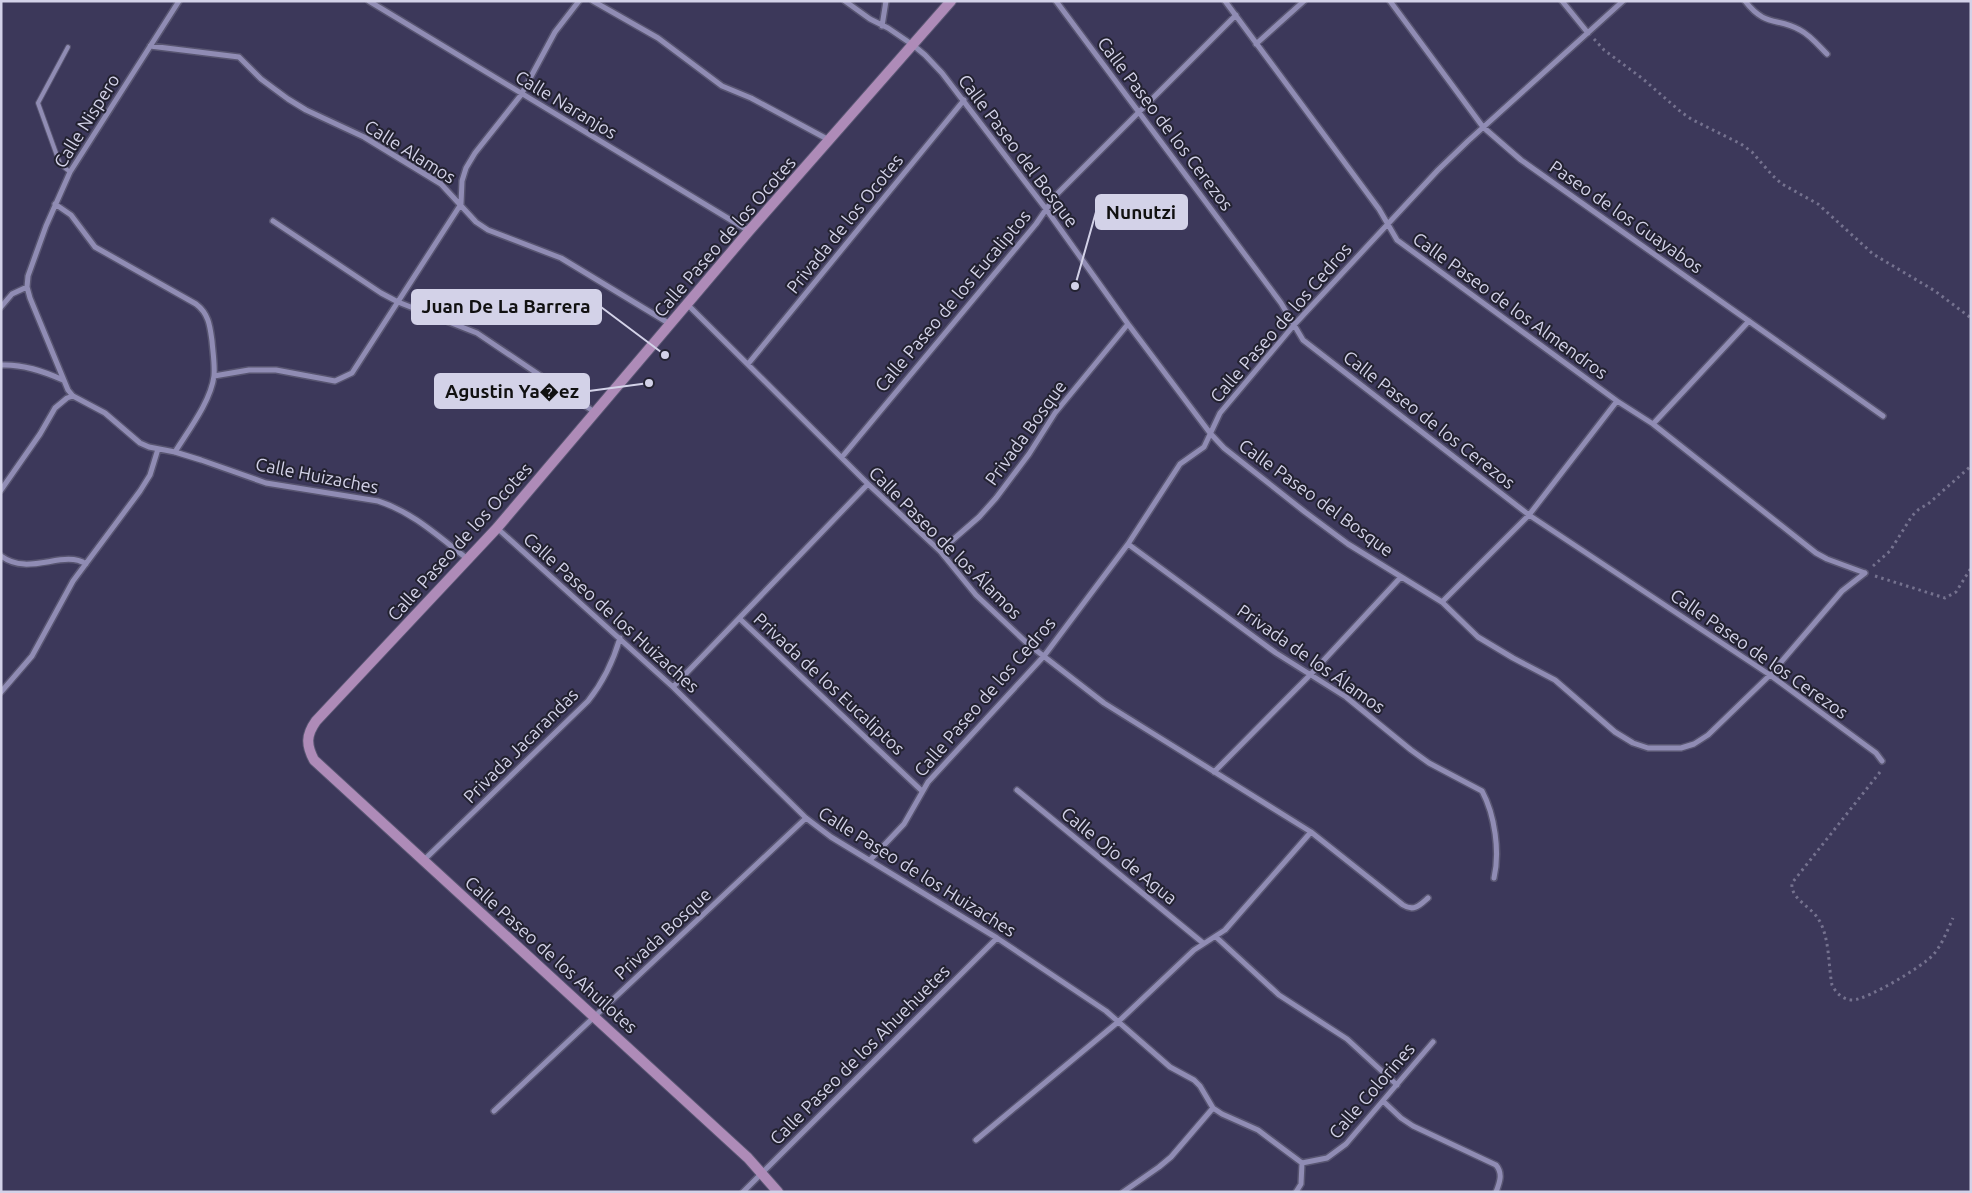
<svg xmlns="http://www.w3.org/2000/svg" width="1972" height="1193" font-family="Ubuntu,sans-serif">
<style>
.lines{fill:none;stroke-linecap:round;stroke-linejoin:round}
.lane-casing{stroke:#585571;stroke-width:6}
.street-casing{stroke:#585571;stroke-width:8}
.secondary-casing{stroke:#585571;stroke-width:12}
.path{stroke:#75728f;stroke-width:3;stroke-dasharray:2.5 4;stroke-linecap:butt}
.lane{stroke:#908cb4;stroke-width:4}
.street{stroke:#908cb4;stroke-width:5}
.secondary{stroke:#ae8bb8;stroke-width:10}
.labels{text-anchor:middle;stroke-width:4;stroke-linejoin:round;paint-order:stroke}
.street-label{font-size:18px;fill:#d3d2e8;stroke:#232231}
.leader{fill:none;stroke:#d3d2e8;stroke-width:2}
.callout-dot{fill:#d3d2e8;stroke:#232231;stroke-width:2}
.callout{fill:#d3d2e8;stroke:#d3d2e8;stroke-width:2}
.callout-label{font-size:19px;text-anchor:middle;font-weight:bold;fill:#111}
</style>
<rect width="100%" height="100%" fill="#3c385a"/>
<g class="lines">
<defs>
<path id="lane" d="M68,47l-30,56 22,61 10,8"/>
<path id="street" d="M179,1l-109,171 -24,54 -18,50 -1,11 3,11 38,92 5,6 32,17 35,30 9,4 26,5 26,8 65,23 112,18c35,11 62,37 91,59
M369,1l380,230
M593,1l65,37 64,48 29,12 78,42
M845,1l25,18 18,9 25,17 12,10 17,18 104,136 82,115 82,109 14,15 81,64 43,32 94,58 36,35 35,21 42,22 60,52 18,11 15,5h33l13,-4 14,-9 62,-60 72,-84 23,-18
M1056,1l225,302 22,37 226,175 241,160 106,78 6,8
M1225,1l154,208 18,31 220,161 36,23 163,129 11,6 38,14
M1390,1l93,126 38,33 362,256
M1562,1l26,32
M1745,1c21,27 32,16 55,29 10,5 19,16 27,24
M882,26l4,-25
M1256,44l48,-43
M150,46l89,11 22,22 27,20 18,11 58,27 77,47 35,38 12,8 73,28 109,66
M55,204l16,11 24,32 101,57c13,10 14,22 16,37 1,12 3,24 2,35 -3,25 -26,55 -39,76
M273,221l108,72 17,9 79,31 119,80
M688,305l180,179 72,67 36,44 52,49 76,59 207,129 92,73c11,7 17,0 25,-7
M1,307l11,-13 15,-7
M748,364l216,-264
M1,365c22,-1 42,6 62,15
M214,376l35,-6h27l59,11 17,-8 109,-169 1,-23 4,-13 9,-15 46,-58 34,-63 24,-31
M1653,424l96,-103
M842,457l194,-233 20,-29 180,-180
M1,490l39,-56 15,-26 12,-10 6,-2
M497,528l176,159 133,131 25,19 166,101 109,73 64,56 24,13 6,6 13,22 9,6 36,16 44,33
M1128,544l148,109 70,44 65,53 18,13 53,28c13,24 18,61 12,87
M940,551l39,-34 17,-19 33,-44 26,-41 73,-89
M1,556c28,21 62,-7 85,8
M1442,602l87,-87 88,-114
M740,619l182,172
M673,687l195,-203
M1,692l31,-36 41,-75 67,-90 10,-16 8,-26
M1214,772l97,-98 90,-97
M1017,790l186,153
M424,860l164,-159c16,-20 25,-39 32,-63
M870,860l34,-36 24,-42 116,-126 84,-112 52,-80 24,-17 16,-34 74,-88 144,-155 30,-29 155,-140
M1216,937l63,58 68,44 50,46
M1383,1101l18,17 12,8 83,39c7,8 4,17 0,27
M494,1111l312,-293
M976,1140l142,-118 76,-72 31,-20 86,-98
M1302,1163l25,-5 19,-14 87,-102
M743,1192l254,-254
M1123,1192l36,-25 12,-10 42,-49
M1296,1192l5,-8 1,-21"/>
<path id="secondary" d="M778,1192l-30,-34 -434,-398c-8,-15 -8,-25 2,-39l181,-193 252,-297 202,-230"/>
</defs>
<use href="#lane" class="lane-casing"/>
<use href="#street" class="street-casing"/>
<use href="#secondary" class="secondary-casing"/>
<path class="path" d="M1594,39l10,11 39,29 38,33 10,7 50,25 11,8 20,23 10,9 36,20 55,50 62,37 36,27
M1873,566l17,-15 22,-35 7,-7 9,-5 43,-38
M1875,576l70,22 11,-6 15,-24
M1880,772l-88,111c-2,16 20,24 27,37 11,19 9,45 13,65 4,8 11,15 21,15 15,-1 69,-33 80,-45 9,-10 14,-24 20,-37"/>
<use href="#lane" class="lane"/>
<use href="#street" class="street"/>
<use href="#secondary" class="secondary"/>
</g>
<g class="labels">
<g class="street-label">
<text transform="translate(566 105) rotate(31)" y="6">Calle Naranjos</text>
<text transform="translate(87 121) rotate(-58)" y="6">Calle Nispero</text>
<text transform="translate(1165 124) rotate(53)" y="6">Calle Paseo de los Cerezos</text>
<text transform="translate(1018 151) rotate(53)" y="6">Calle Paseo del Bosque</text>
<text transform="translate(410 152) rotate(32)" y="6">Calle Alamos</text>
<text transform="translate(1626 217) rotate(35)" y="6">Paseo de los Guayabos</text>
<text transform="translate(845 224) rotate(-51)" y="6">Privada de los Ocotes</text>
<text transform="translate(725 237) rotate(-49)" y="6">Calle Paseo de los Ocotes</text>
<text transform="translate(953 301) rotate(-50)" y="6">Calle Paseo de los Eucaliptos</text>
<text transform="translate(1510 306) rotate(36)" y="6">Calle Paseo de los Almendros</text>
<text transform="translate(1281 323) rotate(-49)" y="6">Calle Paseo de los Cedros</text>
<text transform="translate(1429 420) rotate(38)" y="6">Calle Paseo de los Cerezos</text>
<text transform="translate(1026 433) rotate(-54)" y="6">Privada Bosque</text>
<text transform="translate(317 476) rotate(11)" y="6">Calle Huizaches</text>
<text transform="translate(1316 498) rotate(36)" y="6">Calle Paseo del Bosque</text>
<text transform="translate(460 542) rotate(-48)" y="6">Calle Paseo de los Ocotes</text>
<text transform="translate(945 543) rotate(45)" y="6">Calle Paseo de los Álamos</text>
<text transform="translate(611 613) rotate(42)" y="6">Calle Paseo de los Huizaches</text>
<text transform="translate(1759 654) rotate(35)" y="6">Calle Paseo de los Cerezos</text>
<text transform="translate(1311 659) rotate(35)" y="6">Privada de los Álamos</text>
<text transform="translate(829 684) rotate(43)" y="6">Privada de los Eucaliptos</text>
<text transform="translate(985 697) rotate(-49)" y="6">Calle Paseo de los Cedros</text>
<text transform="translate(521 746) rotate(-45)" y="6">Privada Jacarandas</text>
<text transform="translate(1119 856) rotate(39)" y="6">Calle Ojo de Agua</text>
<text transform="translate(917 872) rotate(32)" y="6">Calle Paseo de los Huizaches</text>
<text transform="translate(663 934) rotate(-43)" y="6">Privada Bosque</text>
<text transform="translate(551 955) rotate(42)" y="6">Calle Paseo de los Ahuilotes</text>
<text transform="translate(860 1055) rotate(-45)" y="6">Calle Paseo de los Ahuehuetes</text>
<text transform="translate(1372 1091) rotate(-49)" y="6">Calle Colorines</text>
</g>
</g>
<path class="leader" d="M1075 286L1096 212M665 355L601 307M649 383L589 391"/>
<g class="callout-dot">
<circle cx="1075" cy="286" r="5"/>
<circle cx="665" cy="355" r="5"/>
<circle cx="649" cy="383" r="5"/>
</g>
<g class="callout">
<rect x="1096" y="195" width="91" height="34" rx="5"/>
<rect x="412" y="290" width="189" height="34" rx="5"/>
<rect x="435" y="374" width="154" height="34" rx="5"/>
</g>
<g class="callout-label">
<text x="1141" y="219">Nunutzi</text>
<text x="506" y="313">Juan De La Barrera</text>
<text x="512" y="398">Agustin Ya�ez</text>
</g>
<rect width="1972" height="1193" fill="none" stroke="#d3d2e8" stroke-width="5"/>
</svg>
